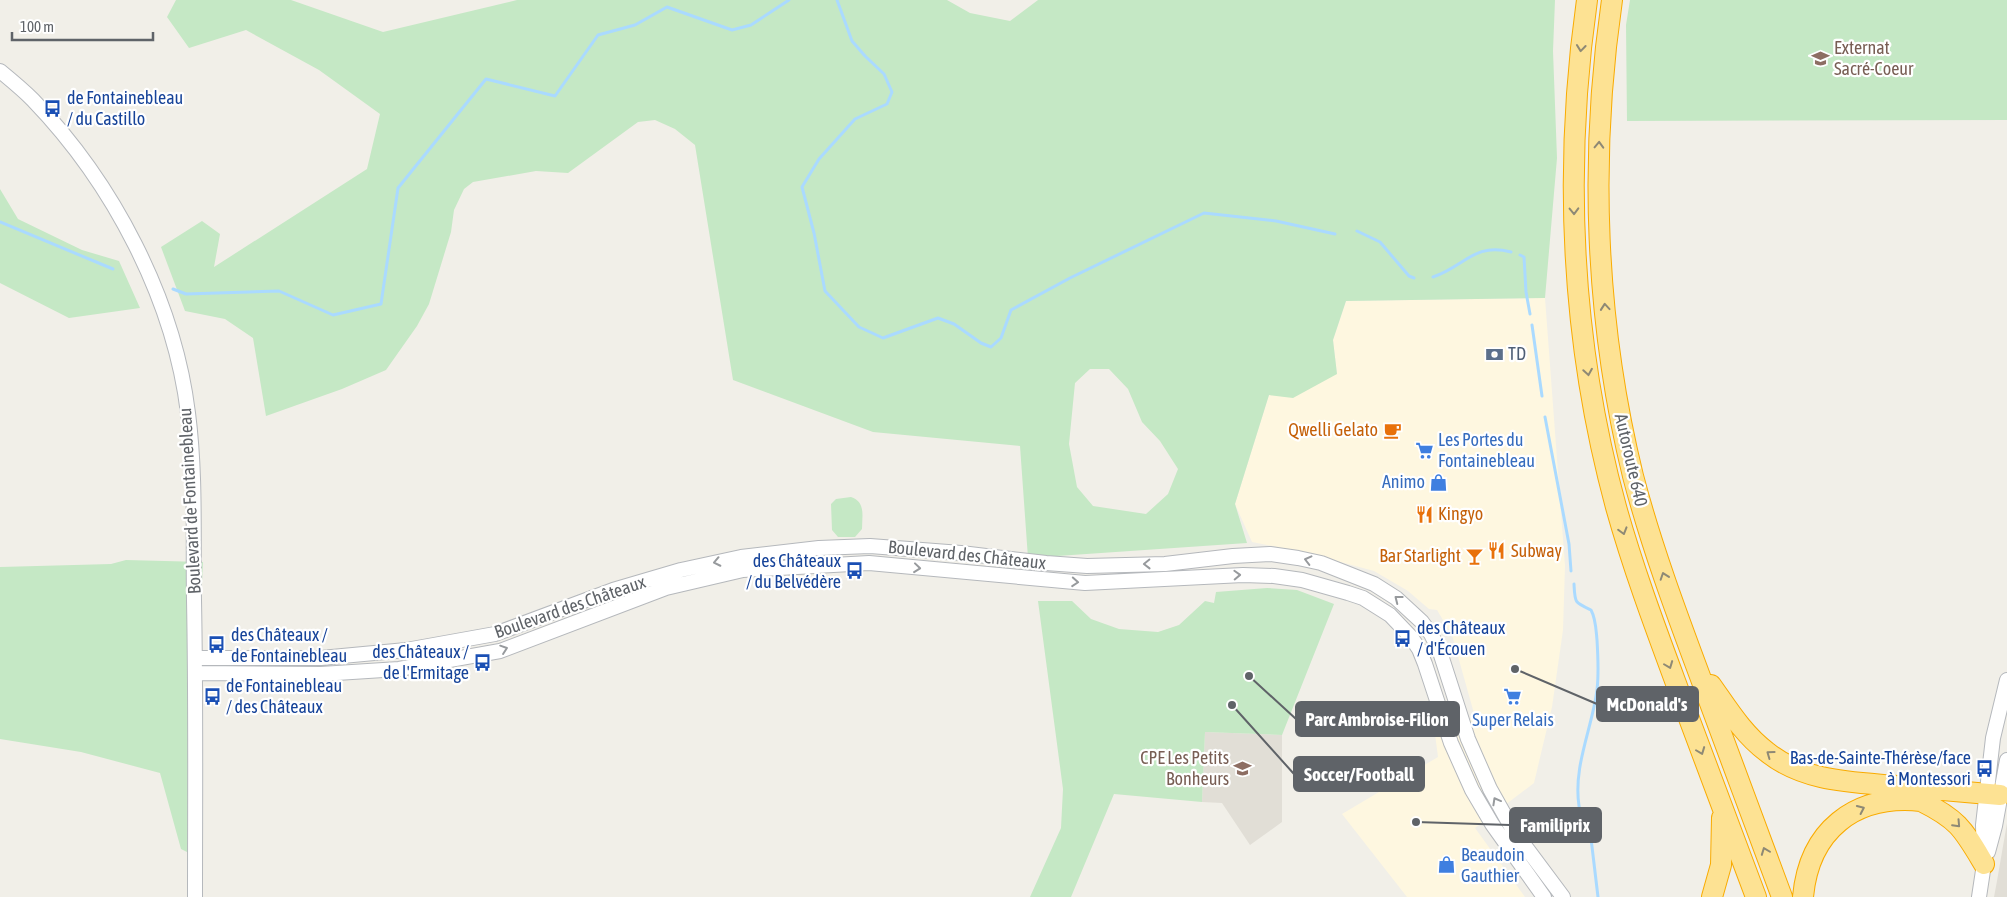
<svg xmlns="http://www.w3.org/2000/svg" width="2007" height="897" font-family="'Asap Condensed',sans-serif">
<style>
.commercial{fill:#fef7e0}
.education{fill:#e1ded6}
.green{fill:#c5e8c5;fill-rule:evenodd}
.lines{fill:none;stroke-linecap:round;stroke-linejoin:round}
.stream{stroke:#aadaff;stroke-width:3}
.tertiary-casing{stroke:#b5b8bc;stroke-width:16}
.motorway-casing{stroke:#f9ab00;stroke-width:22}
.tertiary{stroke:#fff;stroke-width:14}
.motorway{stroke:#fde293;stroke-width:20}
.oneway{stroke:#8e8975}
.oneway2{stroke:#979a9d}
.labels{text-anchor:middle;stroke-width:4.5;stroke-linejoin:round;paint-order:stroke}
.education-label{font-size:18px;fill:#785e54;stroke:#fff;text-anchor:start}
.transit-label{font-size:18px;fill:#164399;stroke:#fff;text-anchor:start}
.service-label{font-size:18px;fill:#4e5e75;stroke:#fff;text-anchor:start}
.food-label{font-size:18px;fill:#c56008;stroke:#fff;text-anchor:end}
.shop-label{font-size:18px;fill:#366cbe;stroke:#fff;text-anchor:start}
.street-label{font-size:18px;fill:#5f6368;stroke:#fff}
.leader{fill:none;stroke:#5f6368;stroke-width:2}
.callout-dot{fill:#5f6368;stroke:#fff;stroke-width:2}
.callout{fill:#5f6368;stroke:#5f6368;stroke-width:2}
.callout-label{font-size:19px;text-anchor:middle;font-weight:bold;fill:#fff}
</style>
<rect width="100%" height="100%" fill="#f1efe8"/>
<path class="commercial" d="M1545,298l20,268 -2,64 -11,77 -18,76 -59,45 50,69h-118l-65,-83 96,-57 -3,-23 40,-17 -23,-82 -15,-25 -8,-1 -21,-18 -34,-20 -67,-18 -55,-11 -17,-38 34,-109 68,-21 -4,-34 13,-39z"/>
<path class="education" d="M1205,732l77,3v87l-32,23 -28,-42 -20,-1z
M2007,823v74h-13l3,-16z"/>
<path class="green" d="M176,0h115l92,32 134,-32h430l23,13 40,8 28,-21h517l-2,51 4,107 -12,140 -199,3 -13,39 4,34 -44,24 -24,-3 -34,109 12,39 -219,15 -8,-112 -147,-14 -140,-52 -38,-235 -20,-16 -20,-9 -17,2 -70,51 -32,-2 -63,11 -9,7 -10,21 -3,22 -22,72 -12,22 -31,44 -44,19 -76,27 -13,-78 -28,-19 -40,-8 -24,-64 41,-26 18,13 -6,33 153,-98 13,-55 -61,-44 -73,-40 -57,18 -22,-31zM1090,369h19l19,20 14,33 18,19 18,28 -10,25 -22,20 -53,-8 -16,-19 -8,-43 6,-61z
M1630,0h377v120l-380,1 -1,-96z
M0,189l18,30 64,31 37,11 21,47 -71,10 -69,-35z
M851,497c15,5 11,19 11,32l-7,8h-17l-6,-7 -1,-26 5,-5z
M126,560l77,2 -5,110 -3,184 -14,-7 -21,-76 -79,-21 -81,-13v-172l111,-3z
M1267,588l30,2 37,14 -52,131 -77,-3 -3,70 -88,-8 -43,103h-41l31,-69 2,-39 -25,-188h34l19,18 28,10 39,3 21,-7 26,-24 9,2 2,-11z"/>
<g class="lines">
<path class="stream" d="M837,0l15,41 13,15 19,18 8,18 -5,12 -32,15 -36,40 -17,28 12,46 11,58 34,36 24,11 55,-20 16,6 27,19 10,4 10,-9 10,-28 59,-32 134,-65 72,8 59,13
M0,222l113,47
M1357,231l23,11 29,34 5,2
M1520,255l4,2 2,35 4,22
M1433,277c31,-10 41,-35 78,-25
M173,289l13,5 93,-3 54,24 48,-11 17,-116 88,-109 69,17 43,-61 37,-10 32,-18 65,23 19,-5 38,-25
M1532,325l10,71
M1545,417l24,127 2,27
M1574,584c1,19 0,18 17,26 5,9 5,20 6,30 1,16 2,33 0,50 -5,39 -24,76 -18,116 1,8 8,16 11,24l8,67"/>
<defs>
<path id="tertiary" d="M0,71c11,9 23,19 33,29 80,83 141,199 155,313 8,62 5,125 6,187 2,99 1,198 1,297
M195,658h126l85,-8 89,-16 118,-44 68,-20 60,-13 78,-9 51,-2 91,7 85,10 41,3 78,-2 68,-8 37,-2 28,4 23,5 53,21 22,14 26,24 9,12 9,18 28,87 22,50 23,41 50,67
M195,673l126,1 78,-5 101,-18 166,-63 77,-18 126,-7 216,20 158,-8 31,1 28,4 46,13 15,5 27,17 21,22 8,12 6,15 26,79 21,47 20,34 52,73
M1988,852l7,-26 12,-66
M1979,897l5,-33 -1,-39 10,-87 14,-58"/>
<path id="motorway" d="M1587,0c-24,169 -16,342 29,507 19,68 44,133 68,198 24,64 48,128 72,192
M1612,0c-23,158 -17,321 21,476 18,69 43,136 68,203 27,73 54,145 81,218
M1711,685c17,24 32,49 56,67 37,30 85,30 130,34 34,3 69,6 103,9
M1921,801c38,19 42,28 63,63
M1712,897l9,-32 1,-47
M1803,897c6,-66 51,-103 118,-96"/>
</defs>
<use href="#tertiary" class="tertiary-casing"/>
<use href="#motorway" class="motorway-casing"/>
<use href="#tertiary" class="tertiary"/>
<use href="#motorway" class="motorway"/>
</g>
<defs><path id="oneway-chevron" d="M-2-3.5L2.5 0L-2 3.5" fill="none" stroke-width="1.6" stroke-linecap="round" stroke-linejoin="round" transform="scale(1.25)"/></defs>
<g class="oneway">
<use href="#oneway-chevron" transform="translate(1581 48) rotate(96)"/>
<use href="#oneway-chevron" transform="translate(1599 145) rotate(-88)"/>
<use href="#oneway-chevron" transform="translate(1574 211) rotate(89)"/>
<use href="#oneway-chevron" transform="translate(1605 307) rotate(-95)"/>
<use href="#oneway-chevron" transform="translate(1588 372) rotate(81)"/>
<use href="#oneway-chevron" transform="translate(1623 531) rotate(74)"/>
<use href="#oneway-chevron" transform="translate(1664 576) rotate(-109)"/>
<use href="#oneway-chevron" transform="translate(1669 665) rotate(69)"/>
<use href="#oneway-chevron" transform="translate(1701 751) rotate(69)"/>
<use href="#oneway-chevron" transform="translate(1770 754) rotate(-144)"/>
<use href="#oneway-chevron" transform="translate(1861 809) rotate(-25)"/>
<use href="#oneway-chevron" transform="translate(1957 824) rotate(47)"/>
<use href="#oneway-chevron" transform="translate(1765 851) rotate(-111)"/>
</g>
<g class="oneway2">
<use href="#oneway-chevron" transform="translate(1308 560) rotate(-166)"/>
<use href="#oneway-chevron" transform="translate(717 562) rotate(168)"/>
<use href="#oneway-chevron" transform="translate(1147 564) rotate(179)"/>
<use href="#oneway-chevron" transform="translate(917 568) rotate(6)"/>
<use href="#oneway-chevron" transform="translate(1237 575) rotate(-2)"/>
<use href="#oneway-chevron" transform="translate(1075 582) rotate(4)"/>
<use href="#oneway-chevron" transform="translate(1398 599) rotate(-142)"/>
<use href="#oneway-chevron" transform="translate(504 649) rotate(-19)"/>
<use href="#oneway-chevron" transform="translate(1496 801) rotate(-119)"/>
</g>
<defs>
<symbol id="school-bare" viewBox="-9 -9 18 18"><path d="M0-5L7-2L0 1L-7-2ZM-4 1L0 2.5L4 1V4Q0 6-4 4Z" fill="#8d6e63" stroke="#fff" stroke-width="2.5" paint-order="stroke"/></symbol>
<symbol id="bus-bare" viewBox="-9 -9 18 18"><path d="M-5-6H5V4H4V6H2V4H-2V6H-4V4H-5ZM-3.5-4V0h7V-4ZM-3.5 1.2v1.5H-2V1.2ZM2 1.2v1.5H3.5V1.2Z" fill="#1a4fb4" stroke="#fff" stroke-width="2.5" paint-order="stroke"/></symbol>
<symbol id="bank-bare" viewBox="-9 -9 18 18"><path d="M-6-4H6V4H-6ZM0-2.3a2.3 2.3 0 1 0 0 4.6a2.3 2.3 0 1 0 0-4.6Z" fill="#5c6f8a" stroke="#fff" stroke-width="2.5" paint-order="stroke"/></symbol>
<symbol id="cafe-bare" viewBox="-9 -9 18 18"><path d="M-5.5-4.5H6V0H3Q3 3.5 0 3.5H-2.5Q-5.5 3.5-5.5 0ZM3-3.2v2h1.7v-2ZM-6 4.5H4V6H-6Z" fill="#e8710a" stroke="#fff" stroke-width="2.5" paint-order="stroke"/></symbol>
<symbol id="supermarket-bare" viewBox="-9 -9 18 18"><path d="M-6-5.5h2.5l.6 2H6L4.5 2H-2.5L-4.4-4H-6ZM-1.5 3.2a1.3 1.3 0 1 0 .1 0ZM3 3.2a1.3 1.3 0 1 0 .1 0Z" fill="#3f7fe0" stroke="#fff" stroke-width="2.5" paint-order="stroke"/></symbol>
<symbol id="shop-bare" viewBox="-9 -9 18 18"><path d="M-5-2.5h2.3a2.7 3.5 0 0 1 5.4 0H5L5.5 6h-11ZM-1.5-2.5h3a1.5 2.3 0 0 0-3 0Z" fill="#3f7fe0" stroke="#fff" stroke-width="2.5" paint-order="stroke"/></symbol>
<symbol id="restaurant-bare" viewBox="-9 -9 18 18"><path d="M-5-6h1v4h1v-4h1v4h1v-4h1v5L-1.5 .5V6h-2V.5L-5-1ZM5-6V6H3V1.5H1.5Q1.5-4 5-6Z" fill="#e8710a" stroke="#fff" stroke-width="2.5" paint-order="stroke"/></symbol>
<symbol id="bar-bare" viewBox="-9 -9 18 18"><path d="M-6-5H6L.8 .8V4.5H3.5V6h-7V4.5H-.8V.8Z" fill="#e8710a" stroke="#fff" stroke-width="2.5" paint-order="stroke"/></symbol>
</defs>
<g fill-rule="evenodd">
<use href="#school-bare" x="1808" y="46" width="25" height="25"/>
<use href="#bus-bare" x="40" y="96" width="25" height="25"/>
<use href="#bank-bare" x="1482" y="342" width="25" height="25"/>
<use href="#cafe-bare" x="1380" y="418" width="25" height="25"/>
<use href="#supermarket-bare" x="1412" y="438" width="25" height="25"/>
<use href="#shop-bare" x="1426" y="470" width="25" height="25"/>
<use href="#restaurant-bare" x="1412" y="502" width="25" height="25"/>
<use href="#restaurant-bare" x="1484" y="538" width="25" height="25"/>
<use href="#bar-bare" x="1462" y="544" width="25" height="25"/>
<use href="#bus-bare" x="842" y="558" width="25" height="25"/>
<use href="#bus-bare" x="1390" y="626" width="25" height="25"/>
<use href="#bus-bare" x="204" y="632" width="25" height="25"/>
<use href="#bus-bare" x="470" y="650" width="25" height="25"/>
<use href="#bus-bare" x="200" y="684" width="25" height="25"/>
<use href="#supermarket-bare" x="1500" y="684" width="25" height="25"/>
<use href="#school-bare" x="1230" y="756" width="25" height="25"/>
<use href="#bus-bare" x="1972" y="756" width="25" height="25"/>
<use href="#shop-bare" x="1434" y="852" width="25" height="25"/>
</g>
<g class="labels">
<g class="education-label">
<text x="1834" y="54">Externat<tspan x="1834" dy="21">Sacré-Coeur</tspan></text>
<text x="1229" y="764" text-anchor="end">CPE Les Petits<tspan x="1229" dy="21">Bonheurs</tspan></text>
</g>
<g class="transit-label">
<text x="67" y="104">de Fontainebleau<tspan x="67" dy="21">/ du Castillo</tspan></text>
<text x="841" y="567" text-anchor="end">des Châteaux<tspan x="841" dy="21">/ du Belvédère</tspan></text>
<text x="1417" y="634">des Châteaux<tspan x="1417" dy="21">/ d'Écouen</tspan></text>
<text x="231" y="641">des Châteaux /<tspan x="231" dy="21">de Fontainebleau</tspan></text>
<text x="469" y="658" text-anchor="end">des Châteaux /<tspan x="469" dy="21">de l'Ermitage</tspan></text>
<text x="226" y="692">de Fontainebleau<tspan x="226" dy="21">/ des Châteaux</tspan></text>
<text x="1971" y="764" text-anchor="end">Bas-de-Sainte-Thérèse/face<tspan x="1971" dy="21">à Montessori</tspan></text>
</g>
<g class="service-label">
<text x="1508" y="360">TD</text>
</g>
<g class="food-label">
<text x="1378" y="436">Qwelli Gelato</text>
<text x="1438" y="520" text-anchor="start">Kingyo</text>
<text x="1511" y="557" text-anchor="start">Subway</text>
<text x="1461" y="562">Bar Starlight</text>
</g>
<g class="shop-label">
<text x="1438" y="446">Les Portes du<tspan x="1438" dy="21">Fontainebleau</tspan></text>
<text x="1425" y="488" text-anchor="end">Animo</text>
<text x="1513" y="726" text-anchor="middle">Super Relais</text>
<text x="1461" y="861">Beaudoin<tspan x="1461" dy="21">Gauthier</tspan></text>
</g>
<g class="street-label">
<text transform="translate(1631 460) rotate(77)" y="6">Autoroute 640</text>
<text transform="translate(190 501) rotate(-93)" y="6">Boulevard de Fontainebleau</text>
<text transform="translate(967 555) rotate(6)" y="6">Boulevard des Châteaux</text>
<text transform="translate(570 607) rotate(-19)" y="6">Boulevard des Châteaux</text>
</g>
</g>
<path class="leader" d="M1515 669L1597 704M1249 676L1296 719M1232 705L1294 774M1416 822L1510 825"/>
<g class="callout-dot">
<circle cx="1515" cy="669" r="5"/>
<circle cx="1249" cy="676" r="5"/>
<circle cx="1232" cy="705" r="5"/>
<circle cx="1416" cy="822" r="5"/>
</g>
<g class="callout">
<rect x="1597" y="687" width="101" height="34" rx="5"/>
<rect x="1296" y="702" width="163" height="34" rx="5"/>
<rect x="1294" y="757" width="130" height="34" rx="5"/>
<rect x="1510" y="808" width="91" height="34" rx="5"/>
</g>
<g class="callout-label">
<text x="1647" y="711">McDonald's</text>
<text x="1377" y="726">Parc Ambroise-Filion</text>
<text x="1359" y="781">Soccer/Football</text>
<text x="1555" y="832">Familiprix</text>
</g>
<path d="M12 32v8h141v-8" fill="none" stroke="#5f6368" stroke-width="2.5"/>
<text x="20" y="32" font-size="15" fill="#5f6368" stroke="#ffffff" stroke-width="4" paint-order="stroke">100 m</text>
</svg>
